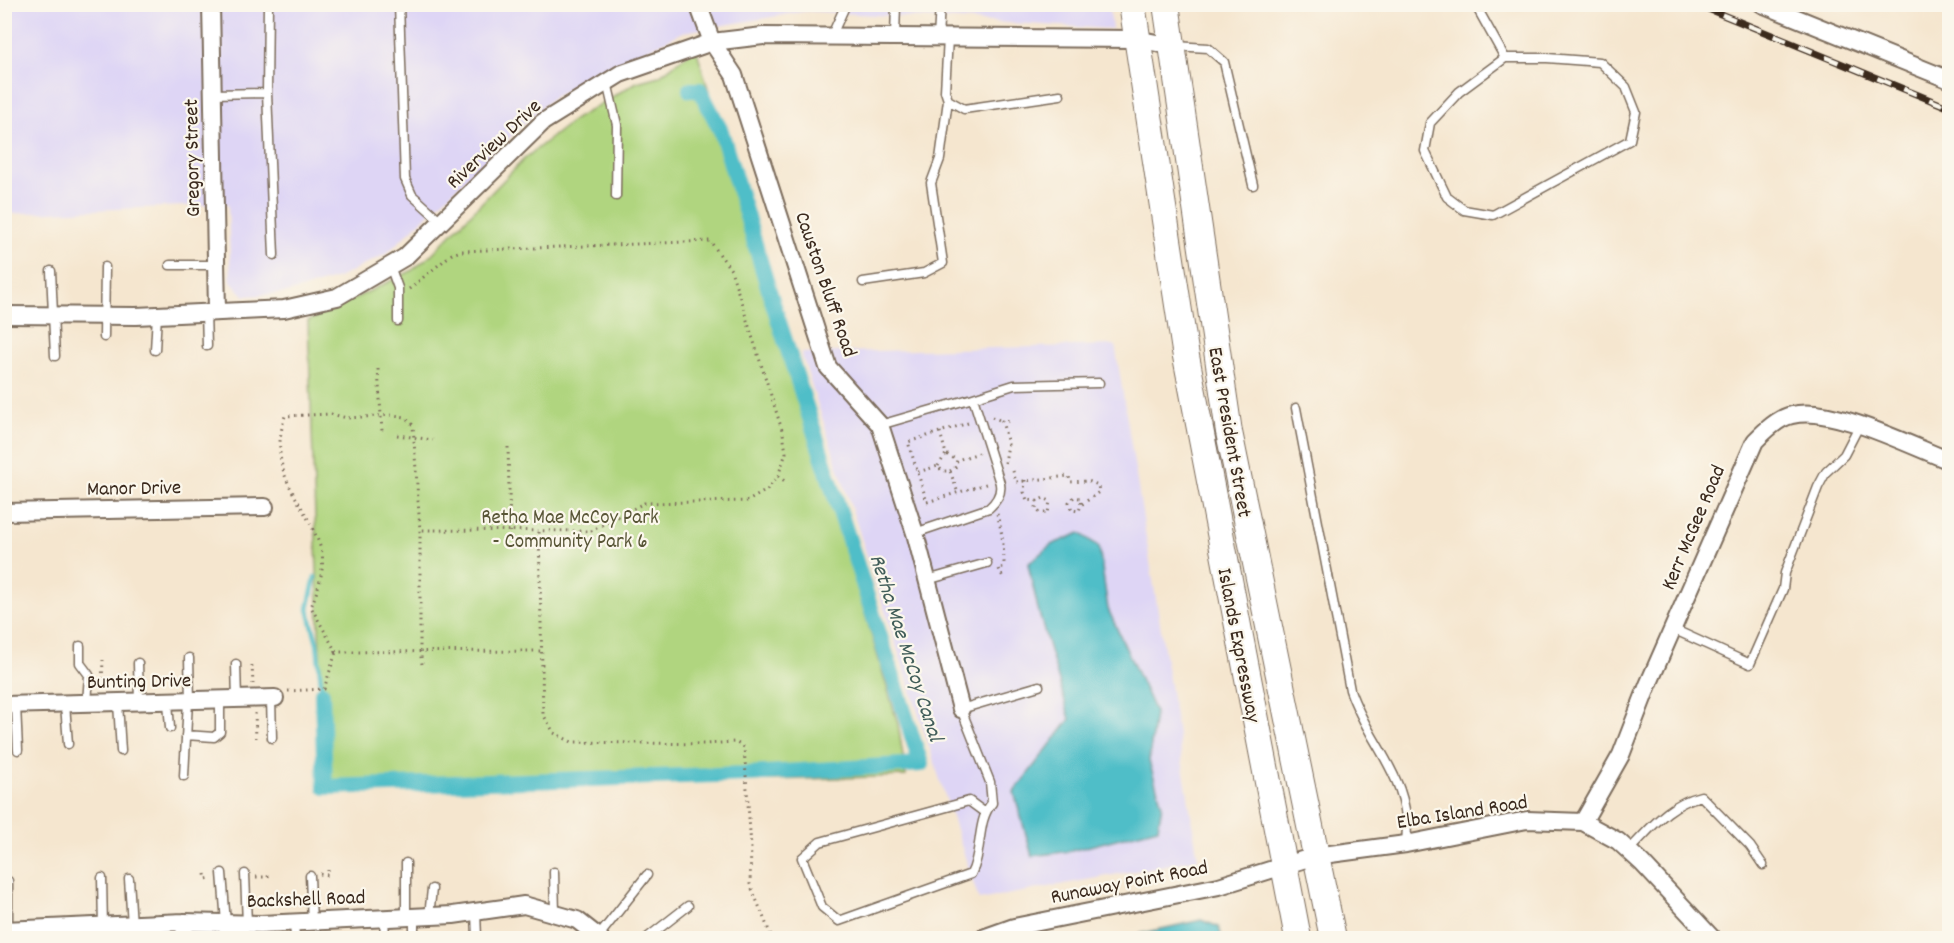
<svg xmlns="http://www.w3.org/2000/svg" width="1954" height="943" font-family="Dekko,sans-serif">
<style>
.built{fill:#ded5f5}
.green{fill:#b0d57f;stroke:#76804e;stroke-width:1.5}
.water{fill:#50bec8;stroke:#467473;stroke-width:1.5}
.lines{fill:none;stroke-linecap:round;stroke-linejoin:round}
.stream{stroke:#50bec8;stroke-width:4.5}
.canal{stroke:#50bec8;stroke-width:16}
.service-casing{stroke:#7c6c5c;stroke-width:11}
.minor-casing{stroke:#7c6c5c;stroke-width:20}
.primary-casing{stroke:#7c6c5c;stroke-width:28}
.path{stroke:#7c6c5c;stroke-width:3;stroke-dasharray:1.5 4.5;stroke-linecap:butt}
.service{stroke:#fff;stroke-width:8}
.minor{stroke:#fff;stroke-width:16}
.primary{stroke:#fff;stroke-width:26}
.rail-casing{stroke:#3b2a1e;stroke-width:7}
.rail{stroke:#fbf7ec;stroke-width:4.5;stroke-dasharray:14;stroke-linecap:butt}
.labels{text-anchor:middle;stroke-width:4.5;stroke-linejoin:round;paint-order:stroke}
.street-label{font-size:21px;fill:#3b2a1e;stroke:#fbf7ec}
.park-label{font-size:21px;fill:#585536;stroke:#fbf7ec}
.water-label{font-size:22px;font-style:italic;fill:#425e5a;stroke:#fbf7ec}
</style>
<rect width="100%" height="100%" fill="#fbf7ec"/>
<filter id="ink" filterUnits="userSpaceOnUse"><feTurbulence type="fractalNoise" baseFrequency=".0167" numOctaves="2"/><feDisplacementMap in="SourceGraphic" scale="12" xChannelSelector="R" yChannelSelector="G"/><feConvolveMatrix kernelMatrix="1 2 1 2 8 2 1 2 1" color-interpolation-filters="sRGB"/></filter>
<filter id="wash" filterUnits="userSpaceOnUse"><feTurbulence type="fractalNoise" baseFrequency=".008" numOctaves="4" result="noise"/><feDisplacementMap in="SourceGraphic" scale="24" xChannelSelector="R" yChannelSelector="G"/><feGaussianBlur stdDeviation="1.35" result="paint"/><feColorMatrix in="noise" values="0 0 0 0 0 0 0 0 0 0 0 0 0 0 0 0 0 1.4 0 .05"/><feComposite in="paint" operator="in"/></filter>
<g filter="url(#wash)">
<rect width="100%" height="100%" fill="#f5e6cf"/>
<path class="built" d="M1109,4l3,25 -305,-18 -124,21 -129,64 -168,158 -48,24 -51,15 -42,3 -14,-14 -3,-78 -223,10 -1,-209z
M1115,345l83,514 -219,41 -178,-547z"/>
<path class="green" d="M696,48l202,676 8,52 -581,17 -17,-472 103,-50 18,-14 95,-98 51,-40 62,-37 22,-6z"/>
<path class="water" d="M1080,533l19,14 9,62 47,103 -6,49 13,44 -4,23 -87,23 -39,5 -18,-64 56,-73 -31,-106 -11,-49 23,-19z
M1201,920l18,7 3,11h-101z"/>
<g class="lines">
<path class="stream" d="M315,577l-7,32 9,34 5,50"/>
<path class="canal" d="M322,693l3,94 422,-13 174,-10 -150,-467 -50,-166 -21,-41h-10"/>
</g>
</g>
<g filter="url(#ink)">
<g class="lines">
<defs>
<path id="service" d="M399,4l6,175 7,16 30,27
M1475,4l30,54
M831,37l15,-33
M895,37l1,-33
M938,38l2,-34
M948,38l-3,53 3,9 16,9 96,-14
M1175,46l33,2 16,14 29,123
M1505,58h42l53,4 26,25 10,25 -6,28 -137,75 -29,-5 -17,-13 -22,-46 5,-28 29,-31z
M607,82l10,43 -1,71
M267,93l7,162
M212,94l55,-1 1,-89
M170,265h46
M390,266l8,22v33
M51,271l4,85
M863,282l61,-9 19,-10 -12,-80 9,-24 8,-59
M206,312l1,34
M104,337l1,-70
M155,350l2,-35
M973,398l41,-13 85,-2
M1296,408l54,282c20,58 63,88 56,154
M880,425l93,-27 26,82c4,11 -1,20 -10,28l-74,25
M927,580l60,-17
M1673,629l77,35 33,-75 2,-16 33,-86 8,-15 18,-17 15,-29
M80,646v17l9,12 -2,28
M189,658l1,43
M138,663l1,39
M236,664l1,36
M271,698l1,40
M168,702l2,26
M118,703l3,48
M65,704l3,40
M16,705l2,45
M186,735l28,2 6,-5v-32
M184,776l4,-75
M984,812l-15,-11 -149,41 -18,16 20,49 17,14 132,-47c12,-22 5,-53 21,-71l-2,-21 -29,-73 78,-23
M1628,851c24,-24 40,-47 73,-55l49,50 13,19
M554,872l1,41
M222,873l4,50
M245,874l2,50
M310,876l2,46
M102,878l1,49
M129,879l3,46
M476,912l1,26
M429,916l3,-27
M414,917v21
M384,918l1,20
M406,918v-55
M294,922l1,16
M242,923l1,15
M136,925v13
M8,930v-49
M598,937l49,-62
M647,938l41,-32"/>
<path id="minor" d="M211,4l6,307
M698,4l14,38 22,33 94,292 52,58 35,108 46,176
M1762,4l188,76
M4,315l132,1 148,-7 53,-12 68,-40 138,-135 77,-48 92,-32 51,-6 373,3 36,7
M4,512l261,-5
M4,705l271,-7
M1583,822l38,-67 27,-70 107,-244c10,-10 23,-23 37,-26 39,-10 119,31 158,46
M184,922l1,16
M4,930l180,-8 77,2 192,-9 71,-10 53,15 23,18
M983,938l31,-11 205,-41 96,-30 91,-12 121,-24 56,2 35,19 24,22 70,75"/>
<path id="primary" d="M1132,4l53,347 113,587
M1166,4l63,428 104,506"/>
</defs>
<use href="#service" class="service-casing"/>
<use href="#minor" class="minor-casing"/>
<use href="#primary" class="primary-casing"/>
<path class="path" d="M409,289l43,-35 9,-3 249,-10 21,29 52,163 3,20 -8,23 -11,14 -19,11 -104,2 -53,28 -171,-1
M378,369l4,62
M992,417l10,4
M968,423l-60,19 19,60 62,-19
M940,432l6,22 11,6
M397,435l36,5
M508,447l2,85
M1005,463l3,-19 -6,-23h9
M938,466l8,-12
M950,471l5,-3 2,-8 22,-7
M1013,471l3,11 53,-6 1,6 18,-1 10,4 1,7 -18,13 -2,6 -7,-1 -3,-8 5,-5 6,1 1,7
M918,472l20,-6 4,5h8l8,22
M778,476l8,6
M1025,480l-1,12 3,8 10,1 -1,7 4,5h8l2,-12 -6,-3 -7,3
M997,514c5,16 7,34 7,51l-4,5
M539,532l4,182 11,19 18,9 133,2 30,-2 9,5 7,99 -1,38 22,54
M999,569l5,10
M422,664l-2,-14v-120l-7,-105 -8,-8 -12,-2 -46,3 -16,-4 -46,2c-19,62 19,80 36,133 5,17 -3,41 -10,58l25,45 206,-1
M252,665l1,19
M100,683h2l1,-23
M288,691l36,-2 12,-37
M255,713l1,25
M205,874l1,5 6,-1
M320,874l8,1v-5
M256,877h12l1,-5"/>
<use href="#service" class="service"/>
<use href="#minor" class="minor"/>
<use href="#primary" class="primary"/>
<defs>
<path id="rail" d="M1696,4l254,104"/>
</defs>
<use href="#rail" class="rail-casing"/>
<use href="#rail" class="rail"/>
</g>
</g>
<g class="labels">
<g class="street-label">
<text transform="translate(493 143) rotate(-43)" y="7">Riverview Drive</text>
<text transform="translate(191 158) rotate(-91)" y="7">Gregory Street</text>
<text transform="translate(827 284) rotate(71)" y="7">Causton Bluff Road</text>
<text transform="translate(1231 432) rotate(80)" y="7">East President Street</text>
<text transform="translate(134 487) rotate(-1)" y="7">Manor Drive</text>
<text transform="translate(1692 527) rotate(-67)" y="7">Kerr McGee Road</text>
<text transform="translate(1240 645) rotate(79)" y="7">Islands Expressway</text>
<text transform="translate(139 680) rotate(-1)" y="7">Bunting Drive</text>
<text transform="translate(1462 811) rotate(-9)" y="7">Elba Island Road</text>
<text transform="translate(1129 881) rotate(-11)" y="7">Runaway Point Road</text>
<text transform="translate(306 898) rotate(-2)" y="7">Backshell Road</text>
</g>
<g class="park-label">
<text x="570" y="523">Retha Mae McCoy Park<tspan x="570" dy="24">- Community Park 6</tspan></text>
</g>
<g class="water-label">
<text transform="translate(908 647) rotate(72)" y="8">Retha Mae McCoy Canal</text>
</g>
</g>
<rect width="1954" height="943" fill="none" stroke="#fbf7ec" stroke-width="24"/>
</svg>
